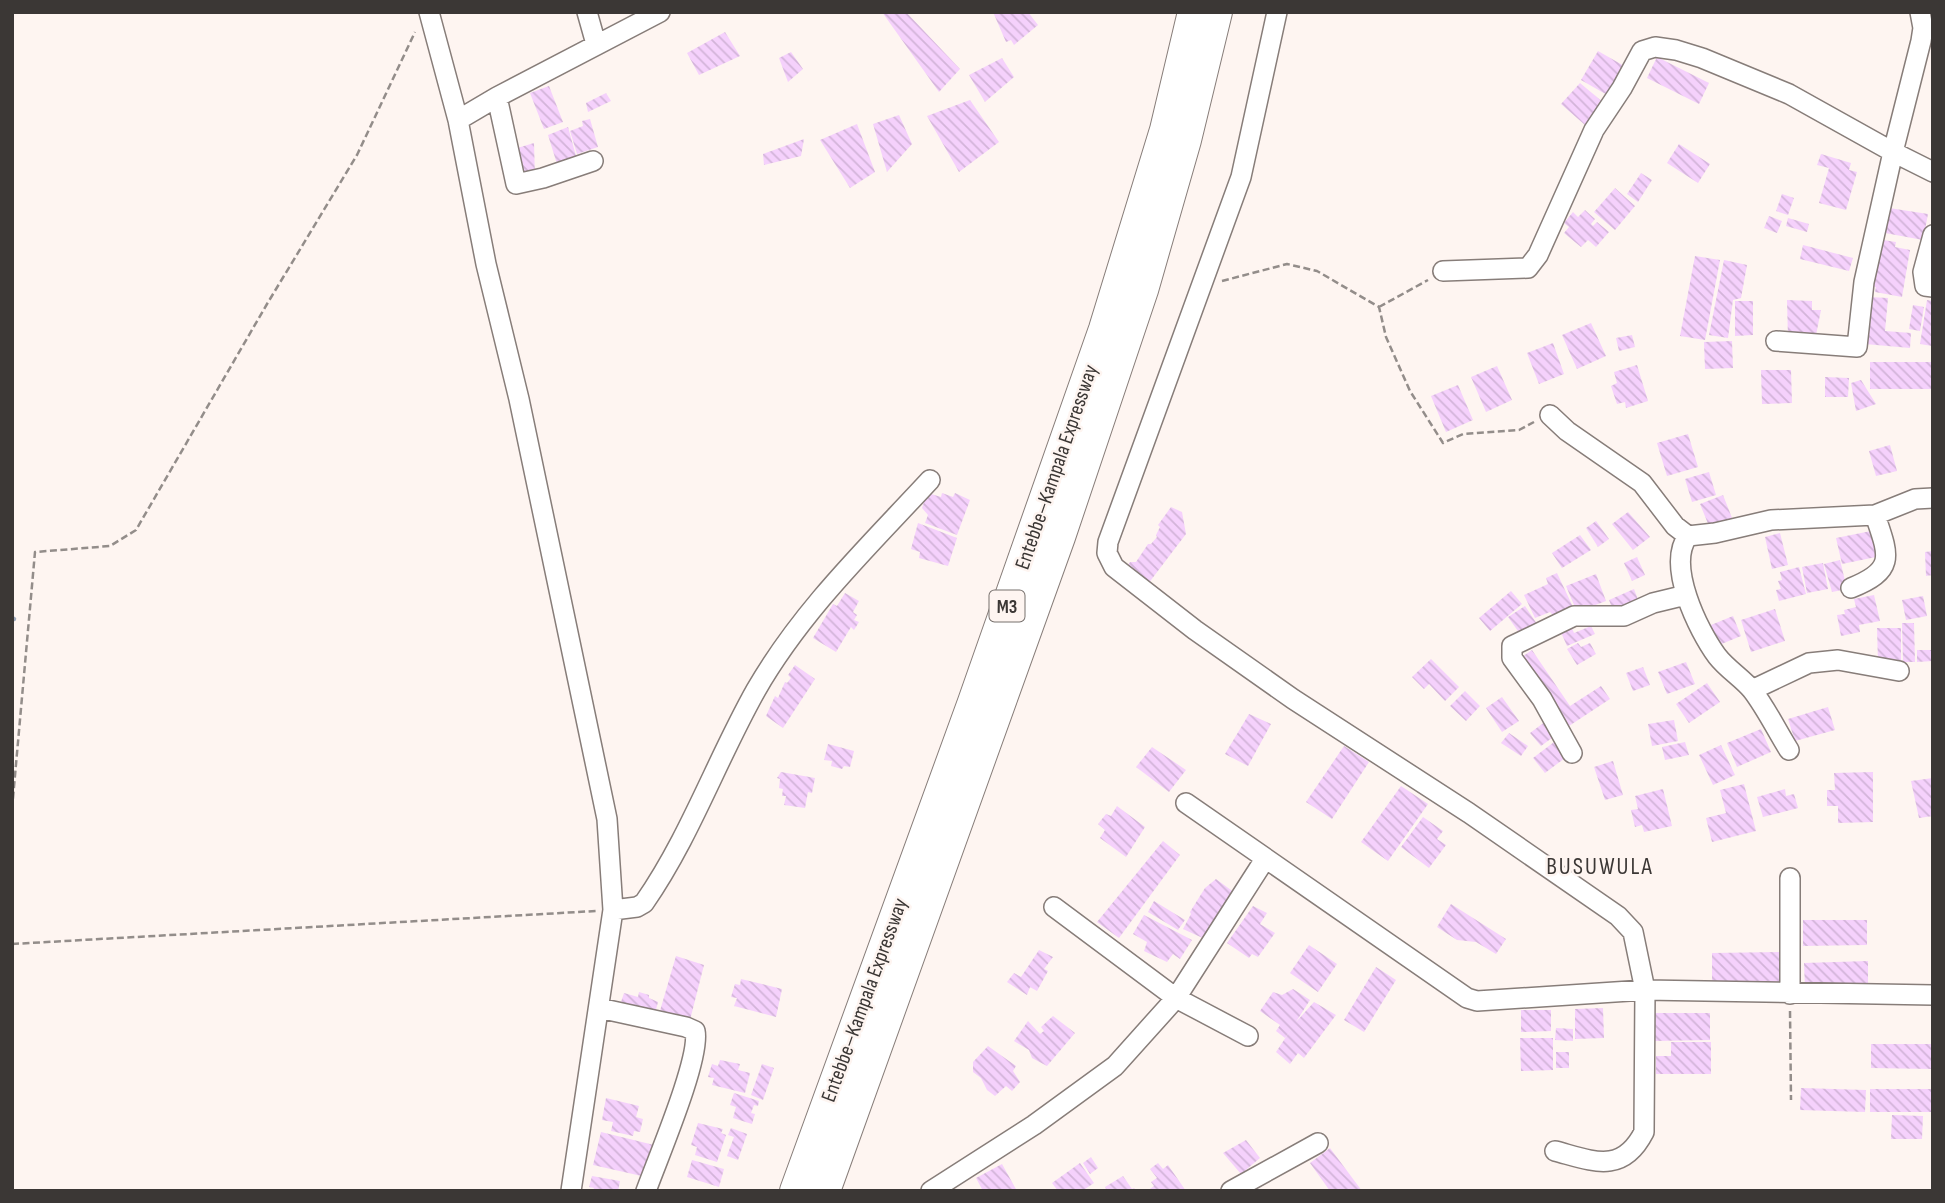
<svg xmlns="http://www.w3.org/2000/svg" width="1945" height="1203" font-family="'Sofia Sans Condensed',sans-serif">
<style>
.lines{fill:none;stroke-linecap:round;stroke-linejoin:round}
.stream{stroke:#9eaabe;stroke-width:4.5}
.building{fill:url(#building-back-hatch)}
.minor-casing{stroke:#877d79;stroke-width:22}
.highway-casing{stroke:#877d79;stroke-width:32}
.path{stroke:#938d8a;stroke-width:2.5;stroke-dasharray:7 3.5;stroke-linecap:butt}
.minor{stroke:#fff;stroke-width:19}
.highway{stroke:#fff;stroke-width:30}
.labels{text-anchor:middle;stroke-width:5;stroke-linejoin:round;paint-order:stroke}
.shield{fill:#fef5f1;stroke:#76706d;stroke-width:2}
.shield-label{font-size:19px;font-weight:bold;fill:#3b3735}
.street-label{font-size:21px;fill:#3b3735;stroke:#fef5f1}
.quarter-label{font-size:24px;letter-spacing:2px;fill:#3b3735;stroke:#fef5f1}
</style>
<defs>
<pattern id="building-back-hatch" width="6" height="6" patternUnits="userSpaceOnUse" patternTransform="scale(1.75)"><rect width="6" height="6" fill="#f5d1fc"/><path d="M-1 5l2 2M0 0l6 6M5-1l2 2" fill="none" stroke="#d3b4d9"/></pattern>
</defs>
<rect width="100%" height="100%" fill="#fef5f1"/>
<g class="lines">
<path class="stream" d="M12,618l2,1"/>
</g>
<path class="building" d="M882,12h24l54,57 -21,23z
M993,12h35l10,13 -24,20 -3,-5 -5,2z
M725,32l15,24 -41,19 -12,-22z
M1598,51l28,16 -17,29 -28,-16z
M791,52l12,17 -15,13 -9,-24z
M1657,57l52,26 -10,21 -52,-26z
M1002,58l12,19 -29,25 -16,-27z
M1580,83l24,20 -19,22 -24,-21z
M549,86l14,36 -19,7 -14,-36z
M606,93l5,8 -23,11 -2,-9z
M970,100l29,42 -40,30 -32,-56z
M899,115l13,29 -25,28 -14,-48z
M590,119l8,28 -21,7 -7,-23 13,-5 -1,-5z
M857,124l18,48 -25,16 -30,-48z
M568,127l8,29 -19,8 -9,-29z
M804,139l-3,17 -37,9 -1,-11z
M534,143l1,35 -18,3 -3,-32z
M1679,144l31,20 -12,19 -31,-20z
M1821,154l30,9 -2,7 8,2 -11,38 -27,-7 10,-35 -12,-3z
M1641,173l11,7 -14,22 -11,-8z
M1615,188l20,18 -20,24 -21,-18z
M1782,194l12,4 -6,17 -12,-4z
M1889,208l39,6 -5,26 -38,-7z
M1585,210l10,9 -4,5 2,2 4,-4 12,10 -13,15 -8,-7 -7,7 -17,-14 5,-6 -5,-4 9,-11 5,5z
M1769,216l13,5 -5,12 -13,-5z
M1788,218l21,6 -2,8 -21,-6z
M1883,240l13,2 -1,5 15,3 -8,47 -27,-5 1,-5 -7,-1 7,-38 6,1z
M1803,245l50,13 -4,13 -49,-12z
M1695,256l25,4 -15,80 -25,-4z
M1724,260l23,5 -6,33 -8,2 -5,38 -19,-3z
M1869,297l19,1 -3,33 26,2 -1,15 -45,-4z
M1787,300l25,1v9h9l-6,30 -27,-1z
M1927,300l6,1 -1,45 -12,-2z
M1735,301h18v34l-18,1z
M1913,305l11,2 -4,24 -11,-2z
M1591,323l15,33 -29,13 -15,-34z
M1632,335l3,12 -16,4 -3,-13z
M1732,341l1,27 -28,1 -1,-27z
M1553,343l11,31 -25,10 -12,-31z
M1870,362h63v27h-63z
M1637,365l11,36 -22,7 -1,-6 -8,2 -6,-18 6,-3 -3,-11z
M1497,366l15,34 -26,12 -15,-35z
M1761,370h30l1,33 -30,1z
M1825,377l24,1 -1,19h-23z
M1861,380l15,24 -20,7 -5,-28z
M1458,385l15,35 -27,12 -15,-36z
M1688,434l10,33 -31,9 -10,-33z
M1890,445l7,26 -21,5 -7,-25z
M1709,472l7,23 -24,7 -7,-23z
M942,493l11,4 2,-4 15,7 -13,35 -32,-12 3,-8 -6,-7 3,-9 6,-5 10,3z
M1723,495l11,28 -23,8 -11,-27z
M1171,507l11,5 4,22 -38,50 -21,-17 3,-5h6l12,-18h3l6,-7 -1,-2 4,-8 -2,-2z
M1628,512l22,25 -17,13 -21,-26z
M1596,521l13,18 -11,8 -12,-19z
M918,523l39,15 -9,28 -29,-8 1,-6 -9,-3z
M1871,531l5,26 -34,7 -6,-26z
M1780,533l8,32 -16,4 -7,-32z
M1580,535l11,15 -29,18 -10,-15z
M1933,551v24l-7,1 -1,-24z
M1637,557l8,18 -13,6 -8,-18z
M1840,560l7,29 -15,3 -8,-28z
M1823,563l5,26 -21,4 -5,-26z
M1799,567l7,27 -27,7 -3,-11 5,-1 -3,-8 4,-1 -2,-8z
M1557,573l16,34 -19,9 -4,-4 -15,6 -11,-23 24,-11 -2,-6z
M1596,574l10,27 -29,11 -11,-26z
M1634,589l6,16 -25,10 -6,-15z
M1511,591l11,13 -32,27 -11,-13z
M845,593l14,8 -6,11 4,3 -3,5 5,2 -5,8 -3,-3 -15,25 -23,-14 20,-34 4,2z
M1874,595l6,26 -21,4 1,7 -19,4 -4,-21 8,-1 -1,-4 12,-3 -2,-8z
M1923,596l4,20 -21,4 -4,-20z
M1525,606l12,18 -17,10 -12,-17z
M1775,609l10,32 -34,11 -10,-32z
M1733,616l8,20 -22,9 -8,-20z
M1902,623h12l1,39h-12z
M1571,626l3,7 17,-7 4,8 -28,12 -7,-16z
M1877,628h24v35h-23z
M1578,643l3,4 9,-4 6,11 -19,11 -10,-16z
M1532,650l38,56 31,-20 9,13 -41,27 -50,-67z
M1917,650h16v11l-16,1z
M1431,659l28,28 -14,14 -16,-17 -5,5 -12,-12z
M1686,662l9,22 -28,10 -9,-22z
M795,665l20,14 -32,49 -17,-12 9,-20 3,2 7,-16 2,1 4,-5 -3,-3z
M1643,667l7,18 -17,6 -7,-18z
M1707,683l13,19 -31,21 -13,-19z
M1465,691l15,15 -14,15 -16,-15z
M1502,697l17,24 -17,11 -16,-24z
M1828,707l7,23 -40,11 -7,-22z
M1249,714l22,10 -23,42 -23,-12z
M1674,720l4,21 -26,5 -4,-22z
M1546,721l10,14 -15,11 -11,-13z
M1761,729l10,23 -34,15 -10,-24z
M1509,733l19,13 -7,10 -20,-13z
M1558,739l11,16 -24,18 -12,-15z
M1685,742l4,13 -24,5 -3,-13z
M828,744l26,7 -4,16 -6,-1 -2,3 -11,-3 1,-5 -8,-1z
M1721,745l14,30 -22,10 -14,-30z
M1344,746l25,16 -37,57 -26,-17z
M1152,747l34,23 -17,22 -33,-25z
M1613,761l10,34 -18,5 -11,-33z
M781,772l34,6 -3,15 -4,-1 -3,16 -21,-3 2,-9h-4l1,-7 -4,-1 1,-9 -3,-1z
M1873,772v50l-35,1v-17h-11v-16h8l-1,-17z
M1933,778v38l-14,2 -8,-37z
M1744,784l12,47 -44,11 -6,-24 20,-5 -6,-23z
M1401,786l27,18 -40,57 -27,-19z
M1663,789l9,37 -28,6 -2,-7 -7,2 -4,-17 7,-1 -3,-13z
M1785,789l1,7 8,-2 4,14 -35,9 -6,-20z
M1117,806l28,21 -19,30 -26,-19 5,-8 -7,-6 8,-10 5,2z
M1423,817l20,14 -6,8 9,6 -17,23 -28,-21z
M1163,841l17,14 -61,83 -22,-16z
M1216,879l19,14 -28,47 -24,-11 8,-15 -1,-2 15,-24z
M1154,901l31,19 -7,10 -30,-18z
M1451,904l55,35 -10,15 -20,-12 -19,-2 -20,-13z
M1253,906l14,7 -7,11 15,9 -17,24 -6,-3 -3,4 -22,-15z
M1144,915l48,25 -12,19 -7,-5 -6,8 -23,-11 3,-9 -14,-8z
M1803,920h64v25l-64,1z
M1309,945l28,19 -19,28 -28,-19z
M1039,950l14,7 -9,12 4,2 -11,20 -7,-4 -3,8 -20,-13 7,-9 7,4z
M1780,952l1,30h-69v-29z
M676,956l28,9 -16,63 -31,-7z
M1868,961v25l-63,2 -1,-25z
M1376,967l20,13 -32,52 -20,-12z
M741,979l41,10 -6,28 -42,-11 3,-8 -6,-1 4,-13 5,1z
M1293,989l17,11 -14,22 18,-20 22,13 -32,43 -6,-5 -8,11 -14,-12 16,-24 -7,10 -9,-7 4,-6 -20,-14 13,-19 9,3z
M639,992l10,3v3l9,4 -4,15 -35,-9 5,-15 14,4z
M1603,1008l1,30 -29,1v-30z
M1521,1010h30v21l-30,1z
M1654,1013h56v27l-55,1z
M1053,1016l22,17 -28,33 -15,-8 -3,-8 -15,-9 14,-20 12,13 4,-3 -3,-4z
M1556,1028l17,1v12l-18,-1z
M1520,1038h33v32l-32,1z
M1671,1042h40v32h-55v-18h15z
M1871,1044h62v25l-62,-1z
M988,1046l28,20 -3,5 7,11 -8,9 -6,-5 -11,10 -8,-6 -6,-12 -8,-6v-10z
M1556,1052h13v16h-13z
M720,1060l20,4 -2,6 12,3 -5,20 -33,-8 2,-7 -6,-1 4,-13 6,2z
M762,1064l12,4 -11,32 -12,-5z
M1801,1088l65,2 -1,22 -65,-2z
M1870,1089h63v23h-63z
M734,1093l25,8 -1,5 -4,-1 -3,8 4,1 -3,10 -19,-6 3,-11 -6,-2z
M606,1098l33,8 -3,11 7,2 -3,13 -6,-1 -1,5 -22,-5 2,-9 -11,-2z
M1892,1115l31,1 -1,23h-31z
M698,1123l25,6 -2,4 5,2 -9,27 -22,-7 2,-8 -6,-2z
M731,1128l16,6 -9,26 -11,-4 7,-19 -6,-2z
M601,1132l53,13 -8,32 -53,-12z
M1246,1140l14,18 -19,16 -18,-21z
M1330,1148l32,43h-32l-20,-28z
M1091,1157l7,11 -8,6 -7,-11z
M692,1160l32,9 -5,18 -32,-10z
M1080,1163l14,20 -12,8h-24l-6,-8z
M1158,1163l5,6 5,-4 18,26h-39l7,-5 -3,-4 6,-4 -7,-9z
M1002,1164l15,27h-34l-7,-13z
M592,1176l28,5 -2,10h-25l1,-3 -5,-1z
M1123,1176l9,13 2,-1 2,3h-29l-2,-4z"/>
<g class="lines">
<defs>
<path id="minor" d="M429,12l29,108 28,144 33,135 88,420 6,91 -42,281
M587,12l9,32
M1277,12l-36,165 -133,365 -1,11 7,14 81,63 98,69 176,114 149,103 15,16 12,58 -1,142c-22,43 -51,29 -89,19
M1920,12l3,16 -2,13 -28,111 40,20
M497,97l19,87 27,-6 50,-17
M458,120l39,-23 163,-85
M1933,235l-10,37 2,14 8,1
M1443,271l85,-3 10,-13 56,-125 28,-42 20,-37 13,-4 21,3 26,8 87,36 104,58 -29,130 -7,65 -81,-6
M1550,415l17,16 75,52 33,43 13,10 27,-3 56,-13 104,-5 40,-16 18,-1
M1688,536c-22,29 10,94 29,120 10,13 25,22 35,34 14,18 25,41 37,60
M1851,588c45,-18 38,-32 24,-73
M1752,690l57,-27 29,-3 61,11
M1572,753l-30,-54 -30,-41v-12l62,-30h50l29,-13 33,-8
M1186,803l281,195 10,3 168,-11 288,5
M1790,878v116
M1054,907l122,91 72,38
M613,910l24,-3 7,-4c46,-66 73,-144 112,-213 46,-80 112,-143 174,-210
M599,1008l87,19 9,4c6,27 -38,129 -49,160
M931,1191l103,-66 81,-59 61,-68 89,-139
M1231,1191l87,-48"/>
<path id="highway" d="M795,1191l178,-489 131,-373 61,-199 28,-118
M825,1191l235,-654 83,-247 43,-150 31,-128"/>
</defs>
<use href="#minor" class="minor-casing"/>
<use href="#highway" class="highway-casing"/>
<path class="path" d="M1222,281l65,-17 30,7 62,36 7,30 24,54 33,52 20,-9 56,-4 15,-8
M1379,307l49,-27
M12,809l23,-257 75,-6 26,-16 131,-226 90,-149 58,-123
M12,944l584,-33
M1790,1011l1,89"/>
<use href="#minor" class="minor"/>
<use href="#highway" class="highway"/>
</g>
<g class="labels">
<rect class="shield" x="989.5" y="590.5" width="35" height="31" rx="5"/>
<g class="shield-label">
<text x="1007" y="613">M3</text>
</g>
<g class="street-label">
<text transform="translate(1056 467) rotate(-71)" y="7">Entebbe–Kampala Expressway</text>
<text transform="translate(864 1000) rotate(-70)" y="7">Entebbe–Kampala Expressway</text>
</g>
<g class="quarter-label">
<text x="1600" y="874">BUSUWULA</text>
</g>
</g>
<rect width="1945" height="1203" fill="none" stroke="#3b3735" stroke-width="28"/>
</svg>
